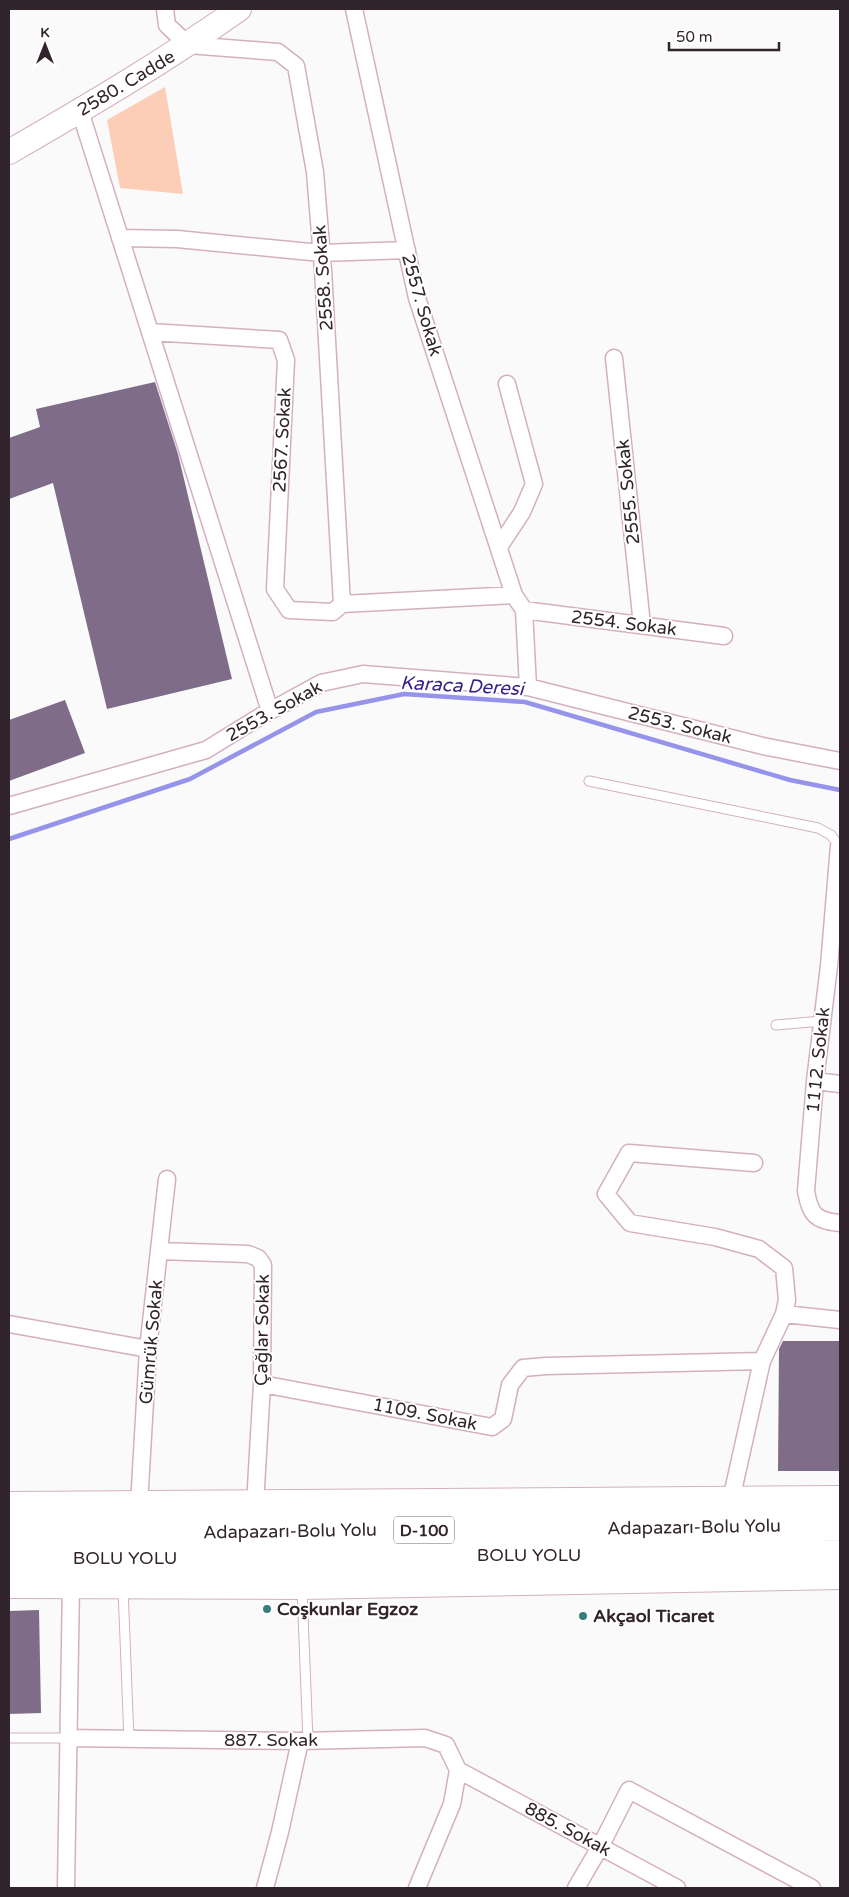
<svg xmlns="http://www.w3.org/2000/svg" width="849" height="1897" font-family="'Varela Round',sans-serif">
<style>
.green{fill:#fccdb7}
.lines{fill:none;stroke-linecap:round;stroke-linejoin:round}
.stream{stroke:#9693eb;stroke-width:4.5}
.building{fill:#7f6c89}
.lane-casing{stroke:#d4afc2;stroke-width:11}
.street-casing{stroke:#d4afc2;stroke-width:19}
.secondary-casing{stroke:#d4afc2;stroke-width:26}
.highway-casing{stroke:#d4afc2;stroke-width:30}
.lane{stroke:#fff;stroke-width:9}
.street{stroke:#fff;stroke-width:16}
.secondary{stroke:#fff;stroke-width:24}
.highway{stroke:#fff;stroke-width:28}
.poi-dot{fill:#367f7d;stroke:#fff;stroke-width:2}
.labels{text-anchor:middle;stroke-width:4;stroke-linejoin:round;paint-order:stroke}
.shield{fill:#fff;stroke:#70666b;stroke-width:1}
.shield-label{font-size:16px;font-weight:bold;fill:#32242c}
.street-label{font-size:18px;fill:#32242c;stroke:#fff}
.poi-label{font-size:18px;font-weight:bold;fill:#32242c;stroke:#fff;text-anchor:start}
.water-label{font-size:19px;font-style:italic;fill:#372287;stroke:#fff}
</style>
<rect width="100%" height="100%" fill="#fafafa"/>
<path class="green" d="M165,87l18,107 -63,-6 -13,-68z"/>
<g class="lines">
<path class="stream" d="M9,839l181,-60 126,-67 88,-18 121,8 265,78 50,10"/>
</g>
<path class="building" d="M155,382l23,72 54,225 -125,30 -54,-226 -44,16v-61l31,-11 -4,-18z
M65,700l20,53 -76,28v-61z
M783,1341h57v130h-62l1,-122z
M39,1610l2,103 -32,1v-103z"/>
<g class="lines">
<defs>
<path id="lane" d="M589,781l229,47 13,7 8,11
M776,1025l46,-4
M123,1588l6,152
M302,1589l6,152
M9,1738h59"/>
<path id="street" d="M165,9l2,16 21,20 90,7 18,14 19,106 8,98 19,334
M354,9l63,289 97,297
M80,111l190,600
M120,238l57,1 144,14 86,-3
M150,332l129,8 7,20 -11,229 14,21 44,2 9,-8
M614,358l28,267
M499,547l23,-35 12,-28 -27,-100
M342,604l172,-9 10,15 4,77
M524,610l200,26
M9,806l197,-56 55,-34 60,-33 42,-9 165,13 235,59 77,15
M839,846l-10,120 -14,115 -9,110c4,24 10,30 34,32
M815,1081l25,3
M159,1251l89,3 10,4 5,7 -1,119 -7,120
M784,1314l56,6
M9,1324l139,25
M262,1384l230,43 11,-8 7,-34 13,-17 23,-2 216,-5
M731,1500l31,-139 22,-47 3,-14 -3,-32 -25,-19 -44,-12 -85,-14 -24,-29 23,-41 125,10
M139,1505l9,-156 19,-170
M68,1738l232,3 125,-3 21,7 12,25
M458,1770l219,118
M66,1888l5,-305
M265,1888l15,-56 20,-91
M417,1888l35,-84 6,-34
M576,1888l24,-41 29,-57 183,98"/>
<path id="secondary" d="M9,152c78,-45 156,-91 230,-143"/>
<path id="highway" d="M9,1506l831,-6
M9,1533l831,-7
M9,1559l831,-5
M9,1584l293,1 538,-10"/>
</defs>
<use href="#lane" class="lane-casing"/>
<use href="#street" class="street-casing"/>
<use href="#secondary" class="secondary-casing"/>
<use href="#highway" class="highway-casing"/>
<use href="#lane" class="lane"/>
<use href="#street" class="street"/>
<use href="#secondary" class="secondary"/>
<use href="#highway" class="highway"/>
</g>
<g class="poi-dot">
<circle cx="267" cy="1609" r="5"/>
<circle cx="583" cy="1616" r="5"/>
</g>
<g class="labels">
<rect class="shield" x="394" y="1516.5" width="60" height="27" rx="4"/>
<g class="shield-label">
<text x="424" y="1536">D-100</text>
</g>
<g class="street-label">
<text transform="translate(126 83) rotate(-31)" y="6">2580. Cadde</text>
<text transform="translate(323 278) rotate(-94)" y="6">2558. Sokak</text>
<text transform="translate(422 305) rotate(74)" y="6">2557. Sokak</text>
<text transform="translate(282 440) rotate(-87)" y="6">2567. Sokak</text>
<text transform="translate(628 492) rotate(-96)" y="6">2555. Sokak</text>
<text transform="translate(624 623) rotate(7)" y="6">2554. Sokak</text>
<text transform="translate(274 711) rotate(-29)" y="6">2553. Sokak</text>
<text transform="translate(680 725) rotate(14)" y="6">2553. Sokak</text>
<text transform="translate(818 1060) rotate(-84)" y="6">1112. Sokak</text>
<text transform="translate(262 1330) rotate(-89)" y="6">Çağlar Sokak</text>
<text transform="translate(151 1342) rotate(-85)" y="6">Gümrük Sokak</text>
<text transform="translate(425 1414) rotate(11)" y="6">1109. Sokak</text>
<text transform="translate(694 1527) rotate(-1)" y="6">Adapazarı-Bolu Yolu</text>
<text transform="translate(290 1531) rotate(-1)" y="6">Adapazarı-Bolu Yolu</text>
<text x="529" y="1561">BOLU YOLU</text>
<text x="125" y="1564">BOLU YOLU</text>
<text x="271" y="1746">887. Sokak</text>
<text transform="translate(568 1829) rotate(28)" y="6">885. Sokak</text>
</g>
<g class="poi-label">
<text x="277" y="1615">Coşkunlar Egzoz</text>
<text x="593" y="1622">Akçaol Ticaret</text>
</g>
<g class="water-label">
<text transform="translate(462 685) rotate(3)" y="7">Karaca Deresi</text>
</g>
</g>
<rect width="849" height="1897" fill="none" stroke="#32242c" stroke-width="20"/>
<g transform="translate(45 45)" stroke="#ffffff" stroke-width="4" paint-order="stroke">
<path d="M0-4L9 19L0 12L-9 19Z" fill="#32242c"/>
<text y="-8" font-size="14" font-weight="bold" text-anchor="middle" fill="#32242c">K</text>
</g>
<path d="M669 42v8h110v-8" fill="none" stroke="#32242c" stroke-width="2.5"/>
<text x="676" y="42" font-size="15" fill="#32242c" stroke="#ffffff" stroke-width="4" paint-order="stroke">50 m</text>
</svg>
